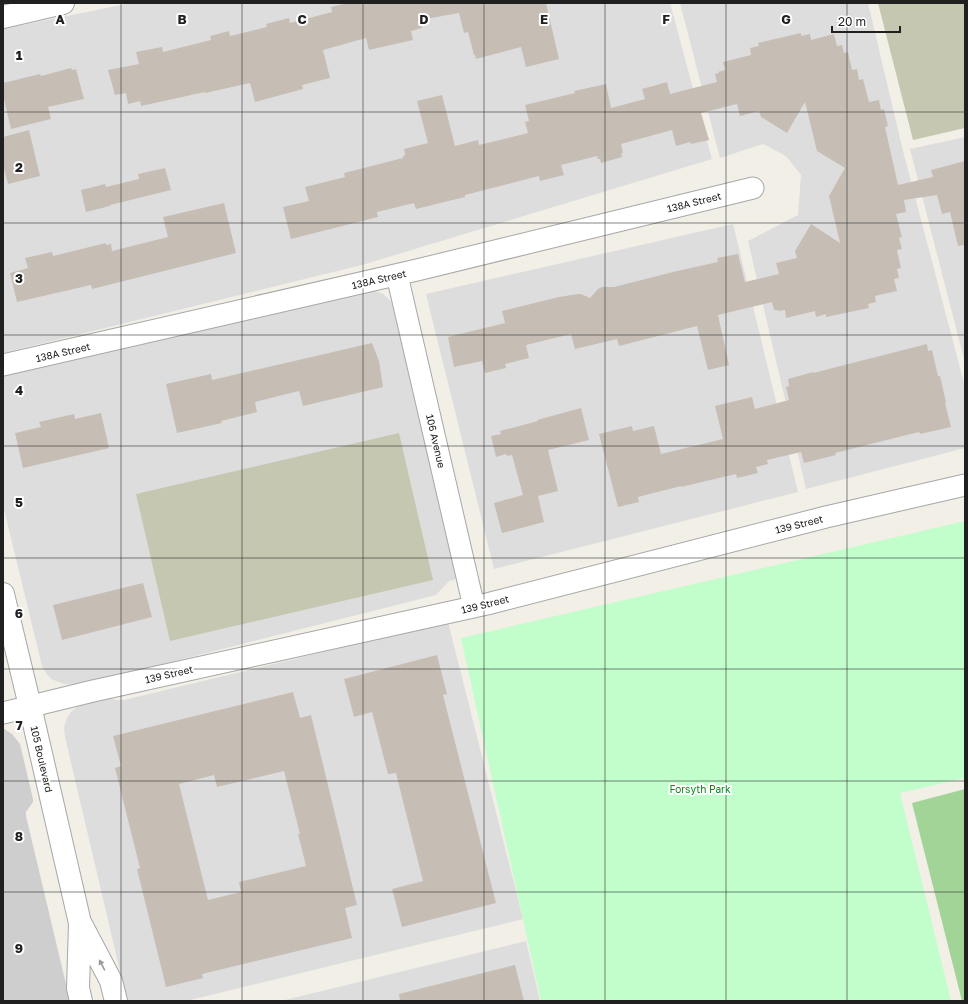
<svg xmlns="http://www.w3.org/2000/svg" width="968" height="1004" font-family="'Golos Text',sans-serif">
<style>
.residential{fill:#dedddd}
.religious{fill:#cecece}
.construction{fill:#c5c7b0}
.forest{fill:#a3d497}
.park{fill:#c1fecc}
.building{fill:#c6beb5;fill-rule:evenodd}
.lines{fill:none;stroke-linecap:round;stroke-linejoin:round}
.minor-casing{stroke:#a7a7a7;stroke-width:23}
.tertiary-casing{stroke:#a7a7a7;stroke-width:24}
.minor{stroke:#fff;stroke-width:21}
.tertiary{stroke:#fff;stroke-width:22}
.oneway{fill:#9b9b9b}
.grid{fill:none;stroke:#202020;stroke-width:1;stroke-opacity:0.55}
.labels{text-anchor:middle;stroke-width:4;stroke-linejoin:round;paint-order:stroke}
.street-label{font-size:10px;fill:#202020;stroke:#fff}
.park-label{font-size:10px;fill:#03891c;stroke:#fff}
.grid-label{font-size:13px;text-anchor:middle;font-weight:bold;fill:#202020;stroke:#fff;stroke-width:4;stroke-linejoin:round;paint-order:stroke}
</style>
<rect width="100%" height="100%" fill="#f1efe6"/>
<path class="residential" d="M131,3h539l42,156 -350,106 -359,88v-324z
M680,3h188l35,148 62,236v61l-159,41 -58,-248 50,-26 3,-40 -15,-19 -23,-12 -43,14z
M965,137v226l-55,-214z
M733,224l65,268 -304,77 -68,-275z
M373,290l10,4 7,6 4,8 63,269 -3,3 -5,1 -13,14 -356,90 -16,-1 -13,-5 -5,-6 -4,-7 -39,-161v-130l6,-2z
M448,622l75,297 -337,82h-59l-62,-264 -1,-10 3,-9 4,-6 6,-5 7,-3 25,-6 9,2h6z
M526,941l14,60h-259z"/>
<path class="religious" d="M3,728l9,6 8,10 13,55v3l-7,10v4l44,185h-67z"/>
<path class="construction" d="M878,3h87v125l-52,12z
M399,433l34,147 -263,61 -34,-147z"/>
<path class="forest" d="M965,789v212h-3l-50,-198z"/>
<path class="park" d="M965,521v257l-65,15 51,208h-410l-80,-363z"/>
<path class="building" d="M348,3h198l13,56 -33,8 -5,-20 -45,12 -1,-4h-1l-6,-23 -4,1 -5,-20 -39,7 2,8 -11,3 2,9 -44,10 -3,-12 -43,12 7,28 -28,7 1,4 -48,13 -5,-19 -45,10v-1l-64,14 -1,-5 -12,3 -2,-11 -11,2 -7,-25 31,-6 -3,-12 26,-5 1,5 48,-12 -1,-4 19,-5 1,5 37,-9 -1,-3 23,-6 1,5 42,-11 -1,-5z
M801,33v3l9,-2 1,6 23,-6 3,12 5,-1 2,8 4,-1 4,18 5,-1 2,11 4,-1 6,23 10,-2 2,10 3,-1 4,17 -3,1 13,58 35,-8 -2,-7 34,-9v84l-7,1 -8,-34 -8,2 -5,-19 -33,5 2,12 -10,2 6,23 -3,1 3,11 -5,1 4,18 -4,1 2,9 -5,1 3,12 -22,5 1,6 -8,2 1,4 -43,9v-3l-10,3 -1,-6 -29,7 -1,-8 -7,1v-1h-4l-2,-8 -54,13 11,50 -21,5 -11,-44 -78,20 -2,-7 -42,10 -4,-15 -45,11 3,13 -24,6 1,4 -21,5 -3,-12 -28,6 -6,-30 57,-14 -3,-12 57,-14 19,-3h3l9,4 8,-9 4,-2h12l63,-16 41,-9 -1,-4 21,-4 7,28 34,-8 -3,-11 21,-5 -2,-7 16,-27 29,19 -11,-47 16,-28 -28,-17 -12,-49 -18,31 -26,-16 -2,-6 -19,5 -3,-12 -36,9 8,27 -18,4 -1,-2 -14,4 -4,-16 -51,14 2,9h-2l1,4 -21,6 -1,-4h-2l-1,-3 -36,9 3,10 -24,6 -1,-5 -74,19v2l-49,12 -2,-6 -37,9 1,5 -87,22 -8,-32 26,-6 -4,-14 40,-10 -1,-4 59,-15v-2l2,-1 -1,-6 24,-6 -11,-42 25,-6 13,51 23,-6 1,5 49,-12 -3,-11 4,-1 -4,-16 50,-12 -1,-2 32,-7 5,24 34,-9 -3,-10 25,-7 3,12 47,-12 -2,-8 4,-1 -1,-1 7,-2 -2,-8 28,-7 -1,-7 9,-2 -1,-3z
M71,68l1,2 4,-1 8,30 -36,8 3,12 -40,10 -8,-34v-12l37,-9 1,2z
M29,130l11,46 -32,8 -5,-19v-28z
M165,168l6,22 -61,15v1l-24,6 -5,-22 24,-6 1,3 33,-8 -1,-5z
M224,203l12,50 -144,36 -1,-4 -74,17 -7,-29 18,-5 -3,-10 27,-6 1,4 53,-13v2l5,-1 1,7 56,-14 -5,-20z
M372,343l7,18 4,26 -80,19 -4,-15 -44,11 2,10 -36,9 1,2 -45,10 -11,-49 45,-10 1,6z
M927,344l1,7 4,-1 6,26h2l6,26 -1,1 6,24 -31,7 -1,-2 -84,21 1,2 -32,8 -3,-11 -34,8 1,4 -12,3 2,6 -21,5 -1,-4 -55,13v-1l-43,11 1,5 -21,5 -19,-73 33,-8 1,5 21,-5 7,28 62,-15 -8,-33 37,-9 3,12 34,-9 -3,-13 3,-1 -1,-7 25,-7v1z
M581,408l8,32 -41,10 10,41 -20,5 6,26 -42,11 -8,-30 29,-8 -11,-40 -5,1 -1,-2 -10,3 -5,-21 10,-2 -1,-3 38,-10 -1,-1z
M101,413l8,35 -86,20 -8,-35 26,-6 -2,-5 35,-8 1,5z
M143,583l9,34 -90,23 -9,-35z
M437,655l10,39 -4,1 53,208 -94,24 -10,-38 31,-8 -27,-108 -8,1 -16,-62 -18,5 -10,-38z
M293,692l7,26 11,-3 46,190 -12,3 7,30 -150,36 1,4 -37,9 -29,-118 3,-1 -25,-100 6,-2 -8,-30zM284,771l16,63h-2l8,32 -67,16 2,10 -33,8 -29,-116 35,-9 3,12z
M515,965l9,36h-124l-1,-7z"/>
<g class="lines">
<defs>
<path id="minor" d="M397,275l77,332
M3,365l414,-95 336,-82
M3,713l90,-22 394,-87 339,-87 139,-32"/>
<path id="tertiary" d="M3,17l60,-14
M3,594l27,112 50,217 -2,65 3,13
M81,924l30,57 5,20"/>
</defs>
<use href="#minor" class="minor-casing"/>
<use href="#tertiary" class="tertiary-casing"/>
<use href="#minor" class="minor"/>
<use href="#tertiary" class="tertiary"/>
</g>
<defs><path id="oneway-solid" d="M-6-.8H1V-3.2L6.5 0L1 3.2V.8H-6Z"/></defs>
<use class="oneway" href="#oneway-solid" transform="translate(102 965) rotate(-118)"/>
<path class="grid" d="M121,3v998M242,3v998M363,3v998M484,3v998M605,3v998M726,3v998M847,3v998M3,112h962M3,223h962M3,335h962M3,446h962M3,558h962M3,669h962M3,781h962M3,892h962"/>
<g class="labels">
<g class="street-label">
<text transform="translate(694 202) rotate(-14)" y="4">138A Street</text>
<text transform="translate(379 279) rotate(-13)" y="4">138A Street</text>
<text transform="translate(63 352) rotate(-13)" y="4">138A Street</text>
<text transform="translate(436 441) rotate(77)" y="4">106 Avenue</text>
<text transform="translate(799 524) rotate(-14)" y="4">139 Street</text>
<text transform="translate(485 604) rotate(-14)" y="4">139 Street</text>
<text transform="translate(169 674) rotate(-13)" y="4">139 Street</text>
<text transform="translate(42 759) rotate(77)" y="4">105 Boulevard</text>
</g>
<g class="park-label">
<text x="700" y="793">Forsyth Park</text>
</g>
</g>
<g class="grid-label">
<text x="60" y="24">A</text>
<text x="182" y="24">B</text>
<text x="302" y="24">C</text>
<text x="424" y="24">D</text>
<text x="544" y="24">E</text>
<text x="666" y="24">F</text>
<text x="786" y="24">G</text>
<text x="19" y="60">1</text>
<text x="19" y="172">2</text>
<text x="19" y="283">3</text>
<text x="19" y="395">4</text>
<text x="19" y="507">5</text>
<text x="19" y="618">6</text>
<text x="19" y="730">7</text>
<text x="19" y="841">8</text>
<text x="19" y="953">9</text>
</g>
<rect width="968" height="1004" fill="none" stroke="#202020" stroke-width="8"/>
<path d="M832 26v6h68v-6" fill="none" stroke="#202020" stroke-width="2"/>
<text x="838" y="26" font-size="12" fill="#202020" stroke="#ffffff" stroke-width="3" paint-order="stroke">20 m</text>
</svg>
